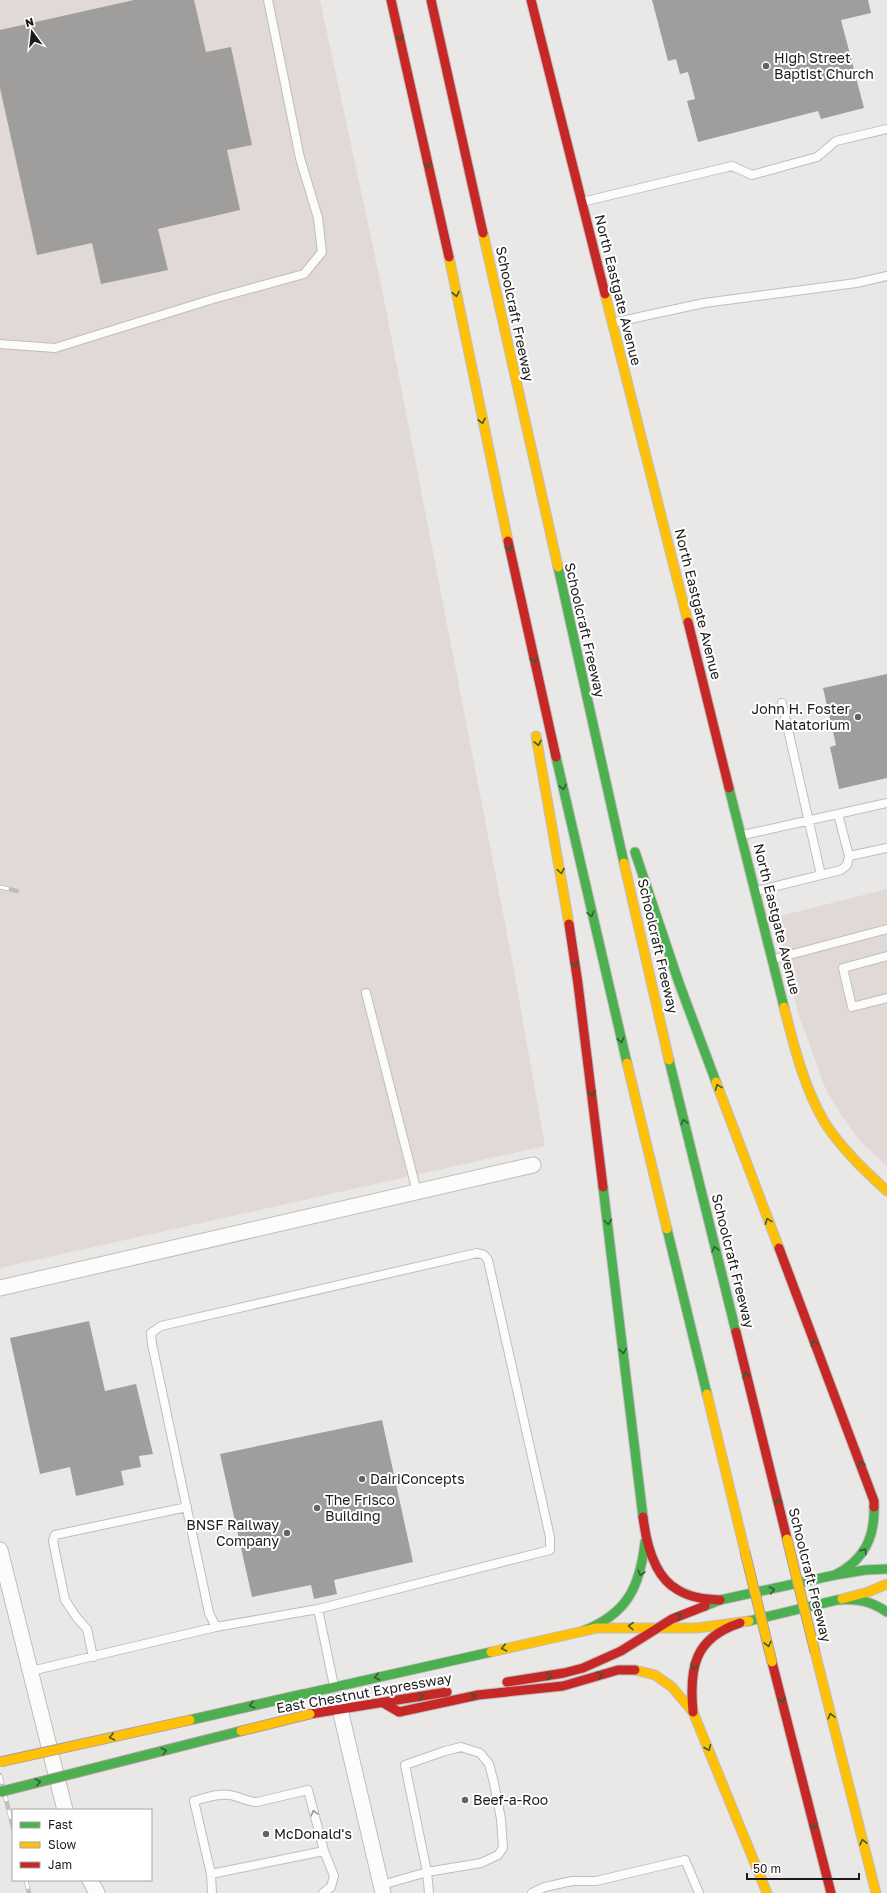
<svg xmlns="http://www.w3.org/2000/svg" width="887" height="1893" font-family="'Golos Text',sans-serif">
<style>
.built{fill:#e1d9d6}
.building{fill:#9f9e9c}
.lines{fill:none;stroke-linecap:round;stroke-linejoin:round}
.lane-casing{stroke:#bfbebc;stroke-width:10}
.street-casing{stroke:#bfbebc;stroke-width:17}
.fast-casing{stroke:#bfbebc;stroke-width:11}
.slow-casing{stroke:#bfbebc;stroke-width:11}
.jam-casing{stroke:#bfbebc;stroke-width:11}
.lane{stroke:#fcfcfb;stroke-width:8}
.street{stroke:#fcfcfb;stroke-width:15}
.fast{stroke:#4caf50;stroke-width:9}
.slow{stroke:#ffc107;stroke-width:9}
.jam{stroke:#c62828;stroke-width:9}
.rail-casing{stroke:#c0bfbe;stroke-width:4.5}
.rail{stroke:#fff;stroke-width:3;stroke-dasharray:9;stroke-linecap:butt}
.fast-bridge-casing{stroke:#ac9f9e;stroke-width:11;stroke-linecap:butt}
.slow-bridge-casing{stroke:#ac9f9e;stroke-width:11;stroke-linecap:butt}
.fast-bridge{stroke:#4caf50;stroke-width:9}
.slow-bridge{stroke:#ffc107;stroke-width:9}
.oneway{stroke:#325e32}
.oneway2{stroke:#979796}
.poi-dot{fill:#646361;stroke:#fff;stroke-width:1.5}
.labels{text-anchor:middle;stroke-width:4;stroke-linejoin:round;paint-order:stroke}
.poi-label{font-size:14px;fill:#1c1b1a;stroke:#fff;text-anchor:start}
.street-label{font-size:14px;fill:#1c1b1a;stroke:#fff}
</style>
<rect width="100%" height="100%" fill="#eae8e6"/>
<path class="built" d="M0,0h320l62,289 129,665 34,192 -545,122z
M887,889v277l-26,-24 -18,-24 -17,-28 -28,-77 -22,-96z"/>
<path class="building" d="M134,0h60l12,52 25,-5 21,98 -25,5 13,60 -82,19 10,41 -67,14 -9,-41 -55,12 -37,-167v-58z
M652,0h216l3,13 -30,7 23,88 -43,11 -3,-8 -120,31 -11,-41 8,-2 -7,-27 -8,2 -4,-15 -8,2z
M887,674v104l-48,11 -9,-42 6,-2 -13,-57z
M89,1321l16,70 31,-7 17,70 -14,2 2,11 -20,4 3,14 -48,11 -6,-29 -30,7 -30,-136z
M382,1420l31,142 -79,18 3,14 -23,5 -3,-14 -59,12 -32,-143z"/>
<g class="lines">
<defs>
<path id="lane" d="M582,202l150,-36 20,9 65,-18 19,-16 51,-12
M612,323l92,-20 152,-20 31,-7
M0,344l55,4 158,-49 91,-25 18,-22 -4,-34 -18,-60 -32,-158
M782,703l39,172
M838,814l11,42
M743,835l144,-32
M756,891l85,-21 6,-5 2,-9 38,-8
M887,956l-44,12 9,39 35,-9
M774,959l113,-30
M366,993l51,199
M318,1609l16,77
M93,1657l-6,-28 -10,-11 -12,-18 -12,-59 2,-6 132,-28
M31,1671l185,-44 102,-18 232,-59v-13l-62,-277 -4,-5 -7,-2 -316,73 -10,7 1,11 57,269 7,14
M461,1747l19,6 9,11 5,19 7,36 2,29 -5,7 -17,8 -54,9 -22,-107 40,-14z
M211,1874l113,-23
M382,1885l45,-13 2,21
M212,1893l-1,-19 -17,-73c11,-3 24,-8 35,-6 10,1 18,7 28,7l51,-12 16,61 10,25 -3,11 -8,6
M532,1893l13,-6 27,-6h24l89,-21 14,33"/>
<path id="street" d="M0,1288l533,-123
M0,1550l65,260
M338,1701l45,192
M90,1880l7,13"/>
<path id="fast" d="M558,567l66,296
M556,757l71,306
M729,788l55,219
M635,852l44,131 37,99
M669,1060l67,272
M603,1187l40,330
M667,1229l40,165
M835,1575l30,-5 22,-1
M835,1575c28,-14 40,-36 39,-68
M837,1600c19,-2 34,1 50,12
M705,1606l15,-6 115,-25
M749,1621l88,-21
M583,1631c44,-17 57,-44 62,-89
M304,1694l187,-42"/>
<path id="slow" d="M483,233l75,334
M449,257l59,284
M605,294l83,328
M536,736l33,188
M624,863l45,197
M784,1007c10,39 20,81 41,116 17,26 39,47 62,68
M627,1063l40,166
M716,1082l63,166
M707,1394l38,158
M842,1599l26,-7 19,-8
M491,1652l106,-24h100l52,-7
M815,1652l61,241
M635,1670l20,5 17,12 21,25 74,181"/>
<path id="jam" d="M391,0l58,257
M431,0l52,233
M531,0l74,294
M508,541l48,216
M688,622l41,166
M569,924l9,60 25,203
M779,1248l95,253v6
M736,1332l51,207
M643,1517c3,25 11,60 35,73 13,8 28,9 42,10
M772,1662l59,231
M507,1682l57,-9 19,-5 38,-17 51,-32 33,-13
M382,1702l17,10 79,-17 85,-9 55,-16h17
M693,1712c-4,-44 1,-74 47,-89
M310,1714l137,-22"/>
</defs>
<use href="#lane" class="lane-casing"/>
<use href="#street" class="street-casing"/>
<use href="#fast" class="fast-casing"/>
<use href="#slow" class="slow-casing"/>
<use href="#jam" class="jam-casing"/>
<use href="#lane" class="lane"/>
<use href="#street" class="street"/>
<use href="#fast" class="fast"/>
<use href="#slow" class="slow"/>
<use href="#jam" class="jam"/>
<defs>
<path id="rail" d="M0,887l17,4
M0,1775l13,53
M26,1880l3,13"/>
</defs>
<use href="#rail" class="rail-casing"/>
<use href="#rail" class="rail"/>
<defs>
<path id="fast-bridge" d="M190,1720l114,-26
M0,1792l241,-61"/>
<path id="slow-bridge" d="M787,1539l28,113
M745,1552l27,110
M241,1731l69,-17
M0,1762l190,-42"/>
</defs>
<use href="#fast-bridge" class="fast-bridge-casing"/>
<use href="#slow-bridge" class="slow-bridge-casing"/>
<use href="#fast-bridge" class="fast-bridge"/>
<use href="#slow-bridge" class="slow-bridge"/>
</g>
<defs><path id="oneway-chevron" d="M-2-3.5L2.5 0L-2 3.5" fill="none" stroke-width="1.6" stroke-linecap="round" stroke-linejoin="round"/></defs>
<g class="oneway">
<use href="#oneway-chevron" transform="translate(400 38) rotate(77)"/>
<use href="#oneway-chevron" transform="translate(428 165) rotate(77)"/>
<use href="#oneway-chevron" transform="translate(456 294) rotate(79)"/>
<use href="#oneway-chevron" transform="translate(482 421) rotate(78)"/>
<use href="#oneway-chevron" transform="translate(509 548) rotate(78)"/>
<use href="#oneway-chevron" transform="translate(534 660) rotate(77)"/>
<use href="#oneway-chevron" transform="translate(538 743) rotate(78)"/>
<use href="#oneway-chevron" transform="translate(563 787) rotate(77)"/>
<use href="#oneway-chevron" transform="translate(561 871) rotate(81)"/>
<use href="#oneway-chevron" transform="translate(591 914) rotate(77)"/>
<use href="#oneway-chevron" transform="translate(575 964) rotate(82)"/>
<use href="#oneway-chevron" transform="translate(621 1040) rotate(77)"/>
<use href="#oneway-chevron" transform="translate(718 1087) rotate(-111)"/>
<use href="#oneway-chevron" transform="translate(592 1093) rotate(83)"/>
<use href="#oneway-chevron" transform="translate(684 1122) rotate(-104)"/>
<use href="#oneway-chevron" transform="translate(768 1221) rotate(-111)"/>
<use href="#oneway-chevron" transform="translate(608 1222) rotate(83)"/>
<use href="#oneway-chevron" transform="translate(715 1249) rotate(-104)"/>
<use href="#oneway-chevron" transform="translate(814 1343) rotate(-111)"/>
<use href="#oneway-chevron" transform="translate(623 1351) rotate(83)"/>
<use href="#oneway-chevron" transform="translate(746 1375) rotate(-104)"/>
<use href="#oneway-chevron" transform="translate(861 1464) rotate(-111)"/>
<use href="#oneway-chevron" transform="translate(778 1501) rotate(-104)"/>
<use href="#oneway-chevron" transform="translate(864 1551) rotate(-58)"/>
<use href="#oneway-chevron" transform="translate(641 1573) rotate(106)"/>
<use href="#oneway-chevron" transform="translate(772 1590) rotate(-12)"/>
<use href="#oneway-chevron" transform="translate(679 1616) rotate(-25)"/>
<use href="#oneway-chevron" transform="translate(631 1626) rotate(-178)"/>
<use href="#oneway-chevron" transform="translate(768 1644) rotate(76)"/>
<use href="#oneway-chevron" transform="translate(504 1648) rotate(167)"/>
<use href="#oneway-chevron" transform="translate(694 1667) rotate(106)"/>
<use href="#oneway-chevron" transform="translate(600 1675) rotate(-16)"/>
<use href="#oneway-chevron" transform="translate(549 1676) rotate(-9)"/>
<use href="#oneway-chevron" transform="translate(377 1677) rotate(167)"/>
<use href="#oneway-chevron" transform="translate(421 1696) rotate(-9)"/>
<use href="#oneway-chevron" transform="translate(473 1696) rotate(-12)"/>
<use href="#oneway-chevron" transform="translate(782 1700) rotate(76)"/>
<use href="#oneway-chevron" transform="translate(252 1705) rotate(167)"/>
<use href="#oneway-chevron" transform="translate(831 1716) rotate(-104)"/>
<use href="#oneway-chevron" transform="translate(112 1737) rotate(167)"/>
<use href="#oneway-chevron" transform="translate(708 1748) rotate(68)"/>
<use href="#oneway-chevron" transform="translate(164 1751) rotate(-14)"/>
<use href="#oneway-chevron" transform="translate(38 1782) rotate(-14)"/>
<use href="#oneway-chevron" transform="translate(814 1826) rotate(76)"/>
<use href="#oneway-chevron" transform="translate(863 1842) rotate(-104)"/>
</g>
<use class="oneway2" href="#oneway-chevron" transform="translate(314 1813) rotate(-105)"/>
<g class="poi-dot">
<circle cx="766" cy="66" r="4"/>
<circle cx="858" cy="717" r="4"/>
<circle cx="362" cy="1479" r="4"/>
<circle cx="317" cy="1508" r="4"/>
<circle cx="287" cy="1533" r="4"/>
<circle cx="465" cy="1800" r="4"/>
<circle cx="266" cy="1834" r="4"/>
</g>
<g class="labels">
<g class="poi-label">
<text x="774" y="63">High Street<tspan x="774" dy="16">Baptist Church</tspan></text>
<text x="850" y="714" text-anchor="end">John H. Foster<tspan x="850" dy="16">Natatorium</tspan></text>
<text x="370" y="1484">DairiConcepts</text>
<text x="325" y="1505">The Frisco<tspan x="325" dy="16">Building</tspan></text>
<text x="279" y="1530" text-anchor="end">BNSF Railway<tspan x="279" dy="16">Company</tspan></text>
<text x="473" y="1805">Beef-a-Roo</text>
<text x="274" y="1839">McDonald's</text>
</g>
<g class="street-label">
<text transform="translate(618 290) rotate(76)" y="5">North Eastgate Avenue</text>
<text transform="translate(515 314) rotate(78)" y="5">Schoolcraft Freeway</text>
<text transform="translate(698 604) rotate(76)" y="5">North Eastgate Avenue</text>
<text transform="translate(585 630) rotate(77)" y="5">Schoolcraft Freeway</text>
<text transform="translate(777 919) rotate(76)" y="5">North Eastgate Avenue</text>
<text transform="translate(658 946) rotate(77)" y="5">Schoolcraft Freeway</text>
<text transform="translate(733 1261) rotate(76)" y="5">Schoolcraft Freeway</text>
<text transform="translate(810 1575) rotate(76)" y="5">Schoolcraft Freeway</text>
<text transform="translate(364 1693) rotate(-10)" y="5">East Chestnut Expressway</text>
</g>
</g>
<rect x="12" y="1809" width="140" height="72" fill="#ffffff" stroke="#a4a4a3"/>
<rect x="20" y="1822" width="20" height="6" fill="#4caf50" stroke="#a4a4a3"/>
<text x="48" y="1829" font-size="12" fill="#1c1b1a">Fast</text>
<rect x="20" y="1842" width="20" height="6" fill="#ffc107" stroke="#a4a4a3"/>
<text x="48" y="1849" font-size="12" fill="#1c1b1a">Slow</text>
<rect x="20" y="1862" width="20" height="6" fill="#c62828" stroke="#a4a4a3"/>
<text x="48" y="1869" font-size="12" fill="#1c1b1a">Jam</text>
<g transform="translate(32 32) rotate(345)" stroke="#ffffff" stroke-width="3" paint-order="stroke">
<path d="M0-3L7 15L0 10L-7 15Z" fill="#1c1b1a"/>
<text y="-6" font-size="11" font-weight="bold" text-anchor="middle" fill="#1c1b1a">N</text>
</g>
<path d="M747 1873v6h112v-6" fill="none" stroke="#1c1b1a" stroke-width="2"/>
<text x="753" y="1873" font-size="12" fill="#1c1b1a" stroke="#ffffff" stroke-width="3" paint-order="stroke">50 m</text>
</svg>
